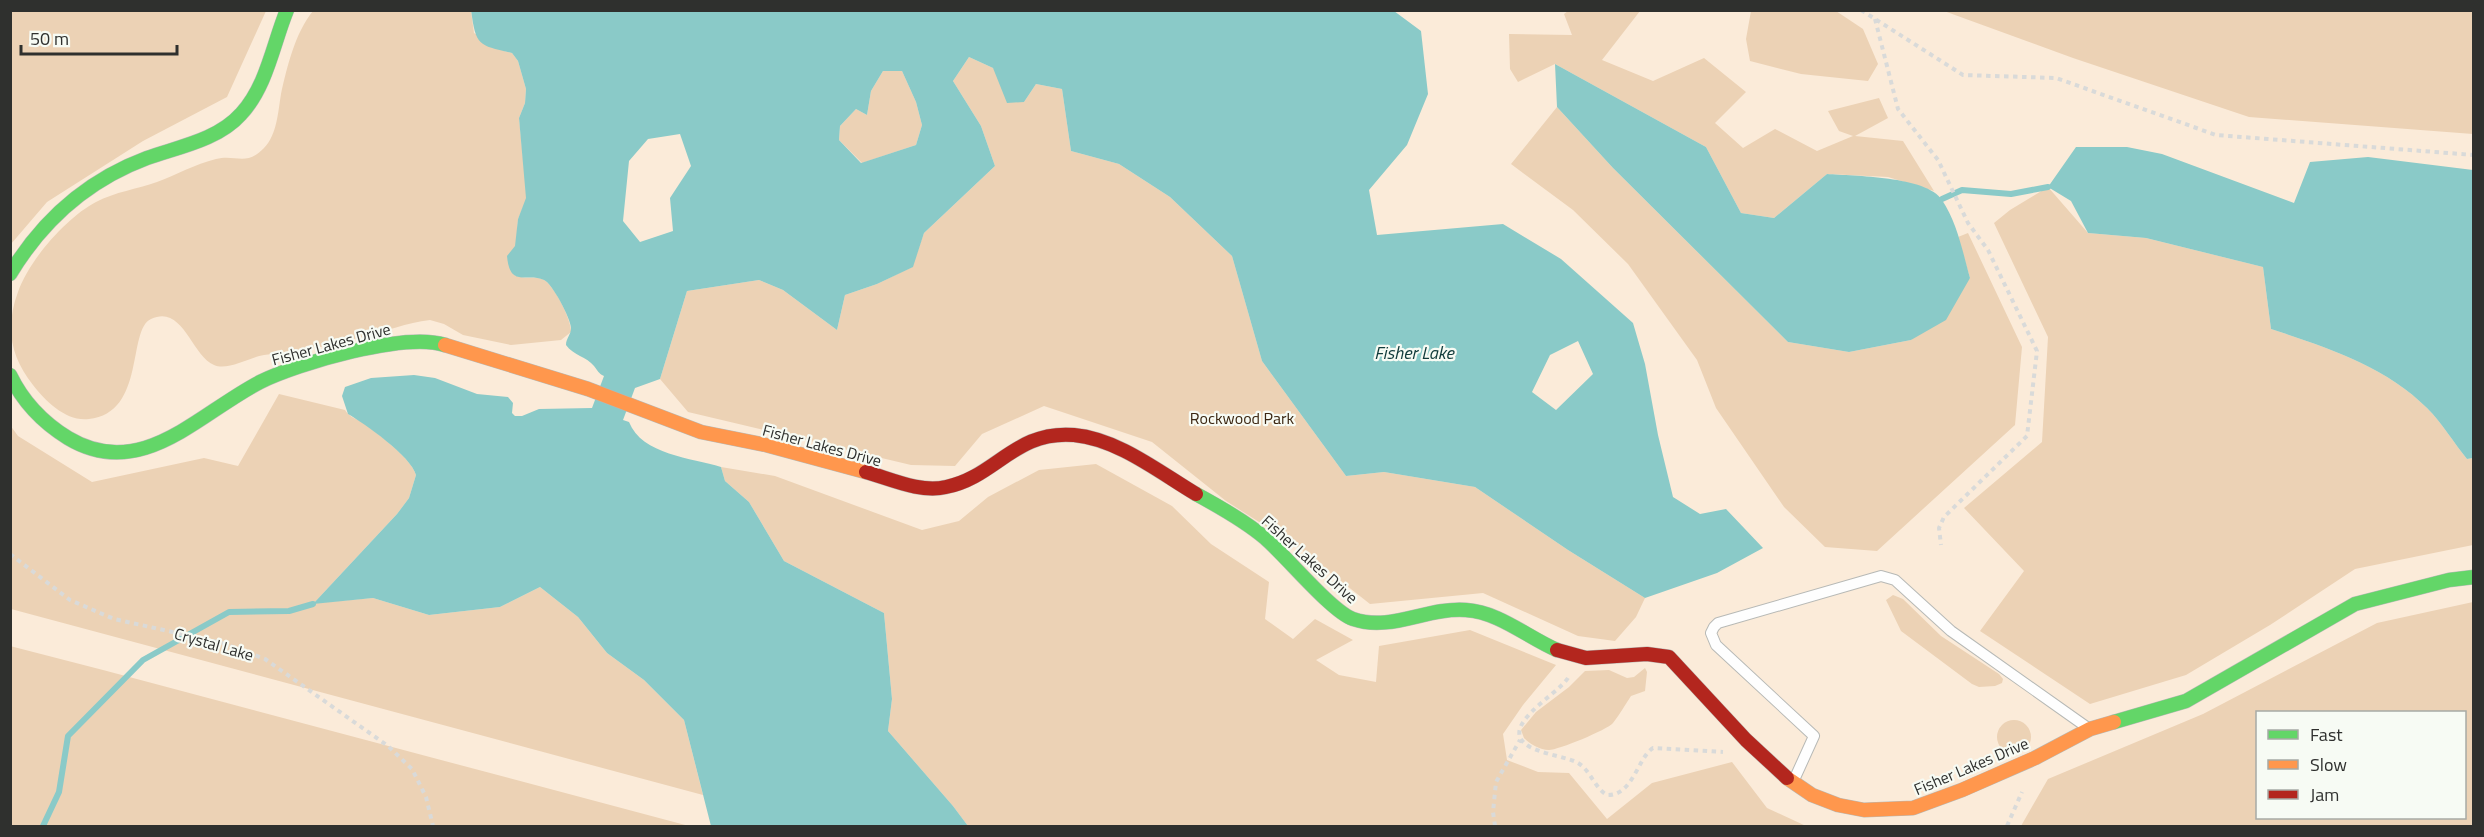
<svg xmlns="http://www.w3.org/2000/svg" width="2484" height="837" font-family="'Titillium Web',sans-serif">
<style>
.green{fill:#fbebd9;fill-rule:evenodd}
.forest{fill:#ecd2b5;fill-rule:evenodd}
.water{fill:#8acac8;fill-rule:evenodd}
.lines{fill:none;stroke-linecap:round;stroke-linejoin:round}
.stream{stroke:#8acac8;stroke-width:6}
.lane-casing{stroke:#b7b9b6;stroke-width:12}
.fast-casing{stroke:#b7b9b6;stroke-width:15}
.slow-casing{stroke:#b7b9b6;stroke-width:15}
.jam-casing{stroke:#b7b9b6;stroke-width:15}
.path{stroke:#d9dad9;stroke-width:4;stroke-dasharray:4.5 4.5;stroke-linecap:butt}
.lane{stroke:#fefefe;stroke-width:10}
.fast{stroke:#63d668;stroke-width:14}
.slow{stroke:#ff974d;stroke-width:14}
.jam{stroke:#b3261e;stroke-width:14}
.labels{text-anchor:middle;stroke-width:4.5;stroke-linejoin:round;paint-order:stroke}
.street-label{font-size:16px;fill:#2f302e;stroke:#f7fbf4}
.park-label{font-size:16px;fill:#3b2611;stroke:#f7fbf4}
.water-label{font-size:18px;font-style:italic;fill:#103b3b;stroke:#f7fbf4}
</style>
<rect width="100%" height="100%" fill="#f7faf5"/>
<path class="green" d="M10,11h2463v815h-2462zM2258,712h206v106h-206z"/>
<path class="forest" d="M11,11h255l-39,86 -84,44 -96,61 -36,42z
M313,11h158l3,22 30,18 8,2 6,8 8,28 -1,14 -6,15 8,80 -9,21 -4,56c11,5 19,1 28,4 11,3 30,42 29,53l-10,8 -50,5 -48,-10 -19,-11 -14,-4c-23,3 -45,11 -67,17 -20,4 -41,10 -62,14 -12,2 -24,2 -37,4 -14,2 -36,16 -50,10 -23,-10 -31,-61 -63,-46 -24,11 -5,94 -62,100 -22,3 -43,-17 -56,-34 -23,-29 -28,-58 -15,-93 11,-32 49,-75 78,-90 19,-10 41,-13 61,-20 19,-7 38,-18 59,-23 20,-5 30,8 48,-11 13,-13 14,-36 17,-54 6,-27 14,-61 32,-83z
M1568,11h72l-38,49 51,21 51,-23 42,34 -31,31 28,25 32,-19 42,22 36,-15 -14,-5 -11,-20 51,-13 9,20 -33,18 48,5 31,50 -46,-14 -61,-3 -53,44 -33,-5 -35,-66 -151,-83 -37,18 -8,-13 -1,-35 63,1 -8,-21z
M1751,11h85l27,18 15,35 -10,17 -67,-7 -51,-13 -4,-22z
M1944,11h529v123l-224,-17 -176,-59z
M969,57l24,11 31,34 12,-18 26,5 9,62 48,13 51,33 62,59 30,105 84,115 38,-4 91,15 93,63 77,48 -9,19 -21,24 -37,-5 -95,-43 -113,11 -75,-59 -69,-44 -74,-59 -108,-36 -62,28 -27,32 -44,-1 -223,-53 -28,-33 27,-88 72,-11 24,10 54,40 8,-35 32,-11 35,-17 12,-34 71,-67 -14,-40 -28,-45z
M883,71h19l14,31 6,23 -6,20 -54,18 -23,-23 1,-14 16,-17 11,6 4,-24z
M1557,107l56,61 175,174 61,10 62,-12 59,-62 -12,-41 10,-4 54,114 -7,78 -138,126 -52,-4 -41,-40 -68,-99 -19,-48 -69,-96 -55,-54 -62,-46z
M2048,187l40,46 58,5 117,29 8,62c55,18 114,37 156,79 15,15 27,35 40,51l6,-1v87l-118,24 -85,56 -84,50 -96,29 -110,-73 44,-60 -60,-63 78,-66 6,-105 -54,-114 16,-13z
M279,394l66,16c5,8 13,9 20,14 13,10 47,35 51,51l-7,23 -12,16 -83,89 59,-5 56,17 71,-8 40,-20 38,30 29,36 37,27 40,40 19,75 -692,-186 -1,-184 8,11 74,46 112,-24 34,8z
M1096,464l76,42 39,38 58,38 -4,37 28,20 22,-20 38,21 -37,20 23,15 37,7 3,-36 91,-16 86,35 -33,40 -20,29 4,26 31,12 31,1 38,46 45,-36 80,-21 35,46 39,18h-838l-15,-20 -65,-75 4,-32 -8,-86 -100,-52 -35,-59 -24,-21 -4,-14 54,9 147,54 37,-9 29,-24 51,-27z
M1893,595l10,4 38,37 58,38 4,5 -1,4 -7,3 -16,1 -7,-3 -71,-53 -15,-31z
M2473,602v224h-452l27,-47 155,-65 174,-91zM2258,712h206v106h-206z
M10,646l93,24 586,156h-678z
M1645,668l2,4 -2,19 -14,5c-6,9 -11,18 -18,27 -6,7 -55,27 -64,27 -9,0 -19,-6 -25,-12l-3,-8 15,-18 33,-25 16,-16 24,-1 18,8 7,-1z
M1997 737a17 17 0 1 1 34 0a17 17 0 1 1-34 0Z"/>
<path class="water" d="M471,10l923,1 27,20 7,63 -21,51 -38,45 8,45 126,-11 58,35 72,64 12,41 13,71 15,62 27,17 26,-5 37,39 -46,25 -72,25 -77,-48 -93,-63 -91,-15 -38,4 -84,-115 -30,-105 -62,-59 -51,-33 -48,-13 -9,-62 -26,-5 -12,18 -17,1 -14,-35 -24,-11 -16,24 28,45 14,40 -71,67 -11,34 -36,17 -32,11 -8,35 -54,-40 -24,-10 -72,11 -27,88 -25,9 -12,32 6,2c13,33 63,36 92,45l4,14 24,21 35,59 100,52 8,86 -4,32 65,75 15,20h-257l-27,-106 -40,-40 -37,-27 -29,-36 -38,-30 -40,20 -71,8 -56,-17 -60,6 84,-90 12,-16 7,-23c-5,-19 -51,-51 -68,-61l-6,-18 3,-9 26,-9 43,-3 21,3 42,16 31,3 5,6 -1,10 3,3h7l17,-7 53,-1 12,-32c-6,-3 -6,-5 -10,-10 -7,-9 -21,-11 -28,-21 0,-7 5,-10 5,-17 0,-9 -19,-45 -27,-48 -17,-8 -34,9 -37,-24l8,-10 3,-27 8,-21 -7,-80 6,-15 1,-14 -8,-28 -6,-8c-33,-8 -36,-6 -41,-43zM883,71h19l14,31 6,23 -6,20 -55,18 -22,-23 1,-14 16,-17 11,6 4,-24zM680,134l11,32 -21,32 3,33 -33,11 -17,-21 6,-60 19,-22zM1578,341l15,33 -37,36 -24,-18 18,-37z
M1555,64l151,83 35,66 33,5 53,-44c26,2 100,2 115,26 15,22 21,53 28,78l-24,42 -35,20 -62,12 -61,-10 -175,-174 -56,-61z
M2076,147h51l35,7 132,49 16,-41 58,-5 105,13v288l-6,1c-13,-16 -25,-36 -40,-51 -42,-42 -101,-61 -156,-79l-8,-62 -117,-29 -58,-5 -17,-32 -23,-14z"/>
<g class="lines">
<path class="stream" d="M1942,199l20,-9 49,4 37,-7
M43,826l16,-34 9,-56 75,-76 86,-48 60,-1 24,-7"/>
<defs>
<path id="lane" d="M1794,780l20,-44 -98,-91 -5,-12 3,-6 4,-4 163,-47 14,4 56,51 137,97"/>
<path id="fast" d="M10,274c32,-53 78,-94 137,-116 31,-11 71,-18 94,-44 26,-28 32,-70 46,-104
M10,375c13,27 32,47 58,63 73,44 130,-24 192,-56 38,-19 145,-50 185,-37
M1196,494c24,13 49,27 69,44 21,18 66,73 88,81 38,13 74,-12 113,-9 33,2 61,27 91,40
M2114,722l72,-21 169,-97 94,-24 25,-3"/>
<path id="slow" d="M445,345l143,44 113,43 65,13 100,27
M1787,778l25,17 26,10 26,5 49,-2 49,-18 73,-32 55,-29 24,-7"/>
<path id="jam" d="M866,472c25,7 54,21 80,15 50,-10 69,-57 128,-52 44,4 85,37 122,59
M1557,650l29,8 61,-4 22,3 77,83 41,38"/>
</defs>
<use href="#lane" class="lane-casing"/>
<use href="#fast" class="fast-casing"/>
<use href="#slow" class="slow-casing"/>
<use href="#jam" class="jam-casing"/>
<path class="path" d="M1861,10l102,65 93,3 160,57 258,20
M1875,19l23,90 40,51 30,63 20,27 49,101 -10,85 -83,81 -5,11 2,17
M10,554l60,46 44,19 108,24 43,16 123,87 24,23 14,28 7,29
M1568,678c-12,18 -73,50 -38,69 14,7 30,9 44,14 16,6 19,26 33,34 26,1 31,-38 46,-47l70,4
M1495,826l-2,-14 3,-30 24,-42
M2007,826l15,-34"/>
<use href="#lane" class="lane"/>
<use href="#fast" class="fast"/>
<use href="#slow" class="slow"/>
<use href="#jam" class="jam"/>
</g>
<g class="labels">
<g class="street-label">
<text transform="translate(331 344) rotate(-15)" y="6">Fisher Lakes Drive</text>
<text transform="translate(822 445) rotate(15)" y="6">Fisher Lakes Drive</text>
<text transform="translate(1310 559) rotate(42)" y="6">Fisher Lakes Drive</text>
<text transform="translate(214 644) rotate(16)" y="6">Crystal Lake</text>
<text transform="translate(1971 766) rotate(-23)" y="6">Fisher Lakes Drive</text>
</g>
<g class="park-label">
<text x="1242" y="424">Rockwood Park</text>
</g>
<g class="water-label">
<text x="1414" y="359">Fisher Lake</text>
</g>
</g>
<rect width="2484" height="837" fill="none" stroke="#2f302e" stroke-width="24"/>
<rect x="2256" y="711" width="210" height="108" fill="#f7fbf4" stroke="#a7aaa5" stroke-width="1.5"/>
<rect x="2268" y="730" width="30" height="9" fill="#63d668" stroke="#a7aaa5" stroke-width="1.5"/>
<text x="2310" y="741" font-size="18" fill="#2f302e">Fast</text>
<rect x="2268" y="760" width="30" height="9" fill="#ff974d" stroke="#a7aaa5" stroke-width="1.5"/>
<text x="2310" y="771" font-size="18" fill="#2f302e">Slow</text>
<rect x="2268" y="790" width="30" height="9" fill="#b3261e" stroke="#a7aaa5" stroke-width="1.5"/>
<text x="2310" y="801" font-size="18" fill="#2f302e">Jam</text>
<path d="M21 45v9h156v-9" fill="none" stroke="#2f302e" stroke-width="3"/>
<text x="30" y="45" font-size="18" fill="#2f302e" stroke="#f7fbf4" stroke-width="4.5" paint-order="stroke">50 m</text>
</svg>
